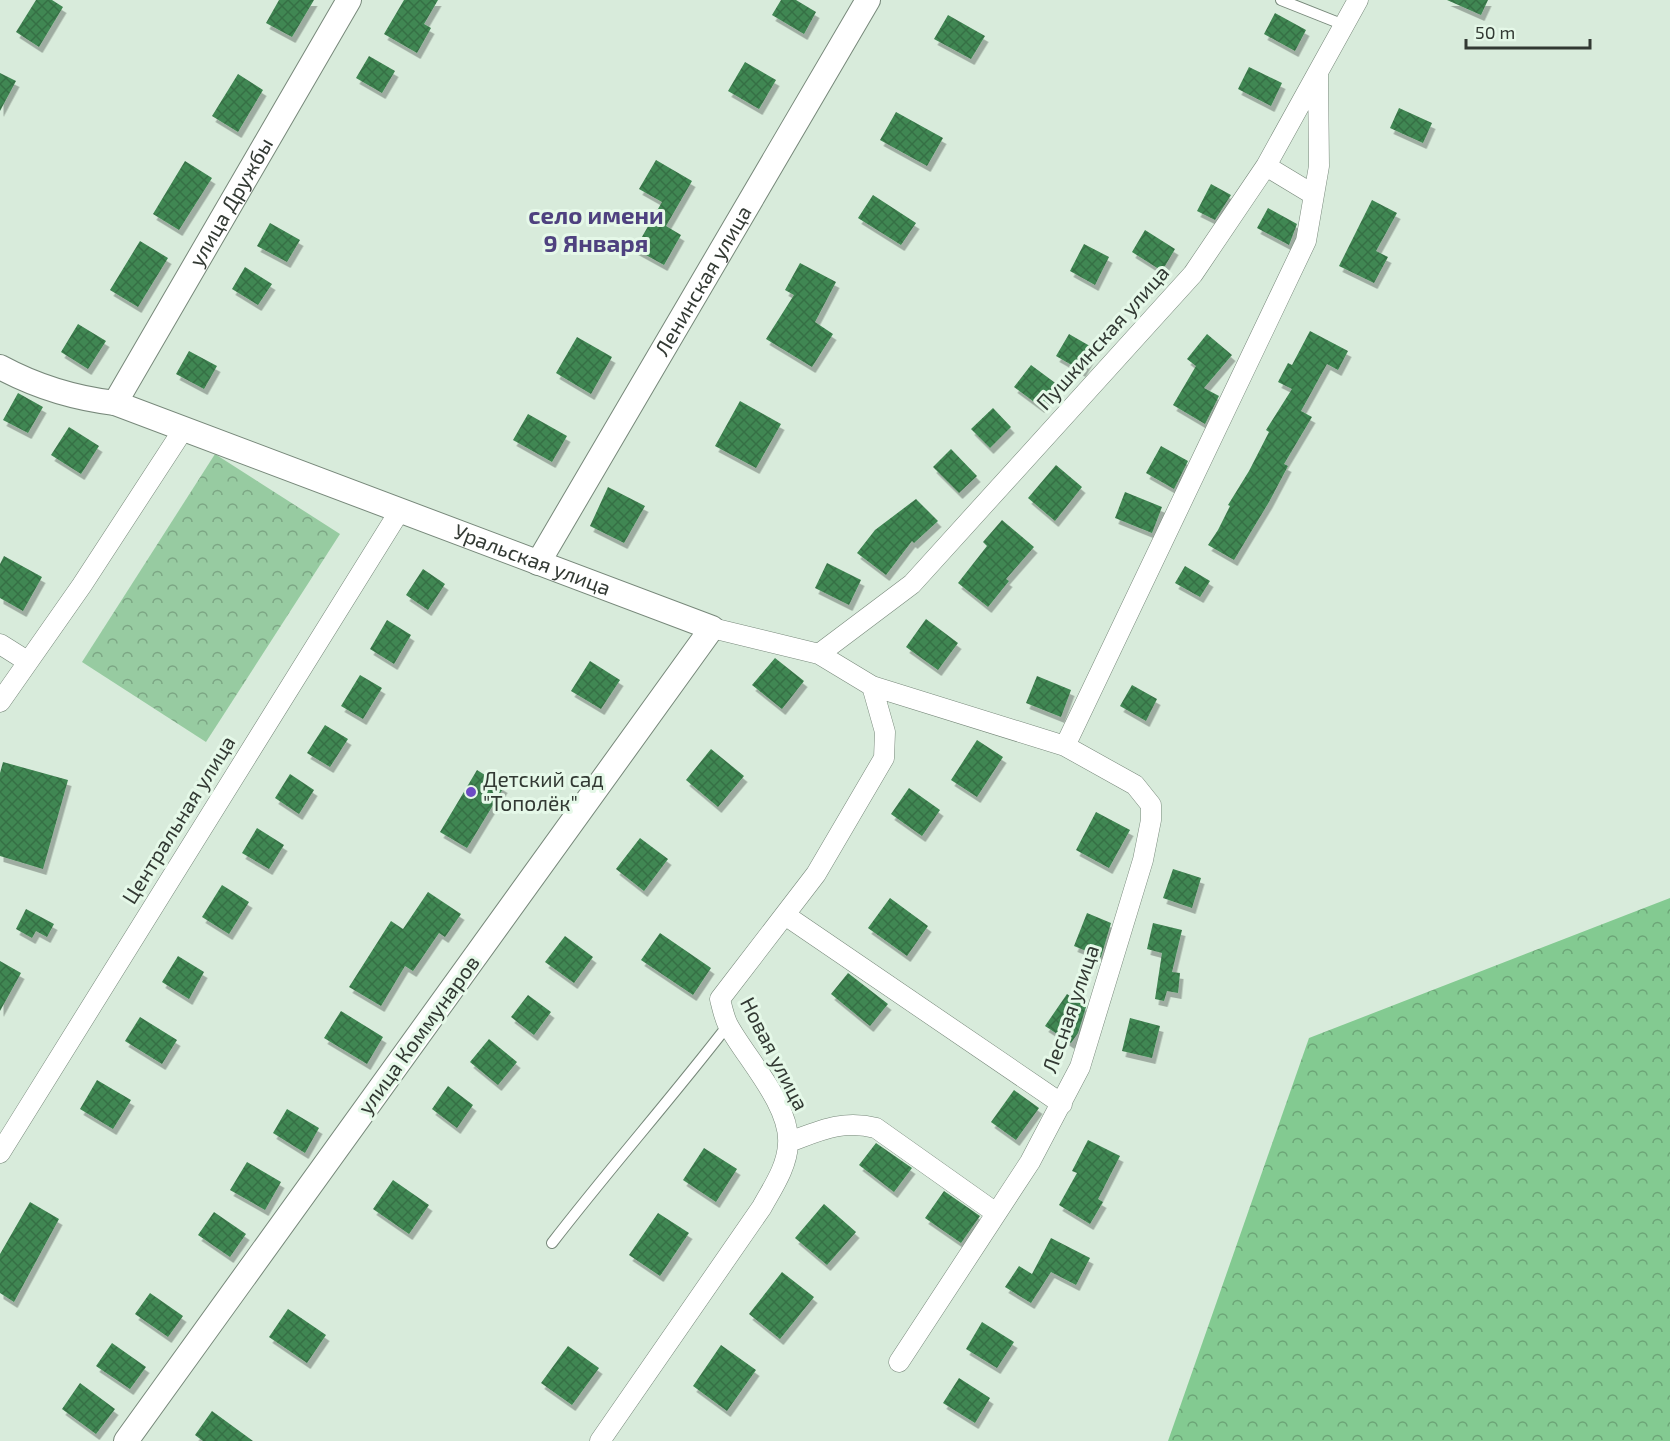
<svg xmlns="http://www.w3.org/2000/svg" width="1670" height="1441" font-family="'Exo 2',sans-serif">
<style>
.forest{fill:url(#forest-crowns)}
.park{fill:url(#park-crowns)}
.building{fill:url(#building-cross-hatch);filter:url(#shadow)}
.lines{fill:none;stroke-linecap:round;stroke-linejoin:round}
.service-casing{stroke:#77887a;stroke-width:12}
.minor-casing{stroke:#77887a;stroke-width:21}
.tertiary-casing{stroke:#77887a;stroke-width:26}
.service{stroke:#fff;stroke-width:10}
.minor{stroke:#fff;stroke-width:20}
.tertiary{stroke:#fff;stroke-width:24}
.poi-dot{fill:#6d4bc4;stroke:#e5f8e8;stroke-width:2}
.labels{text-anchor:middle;stroke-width:6;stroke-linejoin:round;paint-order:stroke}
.street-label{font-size:21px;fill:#323933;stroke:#e5f8e8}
.poi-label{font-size:21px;fill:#323933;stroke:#e5f8e8;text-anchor:start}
.quarter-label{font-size:24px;font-weight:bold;fill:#4e417f;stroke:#e5f8e8}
</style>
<defs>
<pattern id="forest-crowns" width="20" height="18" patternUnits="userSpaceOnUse" patternTransform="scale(1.5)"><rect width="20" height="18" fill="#83ca91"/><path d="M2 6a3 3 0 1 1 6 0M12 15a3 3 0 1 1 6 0" fill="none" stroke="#6ca577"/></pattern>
<pattern id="park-crowns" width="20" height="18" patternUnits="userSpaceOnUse" patternTransform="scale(1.5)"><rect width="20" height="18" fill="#97cba1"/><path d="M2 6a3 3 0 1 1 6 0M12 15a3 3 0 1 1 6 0" fill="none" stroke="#7ca684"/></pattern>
<pattern id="building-cross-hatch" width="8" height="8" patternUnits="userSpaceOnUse" patternTransform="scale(1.5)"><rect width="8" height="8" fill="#408752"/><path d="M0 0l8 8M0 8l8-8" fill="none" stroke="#366f45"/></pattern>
<filter id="shadow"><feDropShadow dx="3.5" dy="6" stdDeviation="0" flood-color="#0004"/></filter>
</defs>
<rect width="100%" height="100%" fill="#d8ebdb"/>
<path class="forest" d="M1670,898v543h-502l141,-403z"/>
<path class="park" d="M215,454l125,80 -134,208 -124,-80z"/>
<path class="building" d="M36,0h16l11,7 -24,40 -23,-15z
M279,0h35l-22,37 -26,-14z
M404,0h34l-14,24 7,4 -14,25 -33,-19z
M781,0h15l20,12 -12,22 -32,-19z
M1447,0h41l-7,15z
M1275,13l31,17 -11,21 -31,-17z
M948,15l37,21 -14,23 -37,-20z
M369,56l26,15 -13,22 -26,-15z
M745,62l31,18 -17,29 -31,-18z
M1249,67l33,16 -11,23 -33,-17z
M0,73l16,8 -16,30z
M238,74l25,16 -25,42 -26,-16z
M1399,108l33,15 -9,20 -33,-15z
M896,112l47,26 -16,28 -47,-26z
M656,160l36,21 -26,45 15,9 -17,30 -29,-16 27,-47 -23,-13z
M185,161l27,17 -33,52 -26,-16z
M1211,184l20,11 -16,25 -18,-9z
M873,195l43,28 -15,22 -43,-27z
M1372,200l25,13 -21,38 12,6 -14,26 -35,-17z
M1268,208l29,16 -8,21 -32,-17z
M270,223l30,17 -13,22 -30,-16z
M1145,230l30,19 -13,22 -30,-19z
M140,241l28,17 -30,49 -28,-17z
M1084,244l25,13 -14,28 -25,-14z
M800,263l36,19 -21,40 18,12 -21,33 -46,-28 28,-44 -9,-5z
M245,267l27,17 -14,21 -26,-16z
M78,324l28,17 -18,28 -27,-17z
M1310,331l38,20 -10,19 -11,-6 -26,47 11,6 -28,47 4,2 -19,36 -35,58 -26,-15 10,-15 12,-24 -2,-1 21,-34 20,-39 -3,-2 26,-41 -14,-7 10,-19 4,2z
M1069,334l26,15 -13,22 -26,-15z
M1207,334l25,21 -28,33 15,8 -14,28 -32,-19 23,-39 -9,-7z
M577,337l35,20 -21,37 -35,-21z
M189,351l28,15 -13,23 -28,-15z
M1031,365l27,20 -17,22 -27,-20z
M18,393l25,14 -15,26 -25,-13z
M740,401l41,23 -25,44 -41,-22z
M993,408l18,19 -21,21 -19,-19z
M528,414l39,22 -15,26 -39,-22z
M69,427l30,19 -18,28 -30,-19z
M1161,446l27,15 -14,28 -28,-16z
M951,449l26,27 -18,17 -26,-26z
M1056,465l26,22 -27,34 -27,-23z
M608,487l37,19 -21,37 -34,-17z
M1125,492l37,15 -10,26 -37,-15z
M916,499l22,22 -24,22 -2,-2 -26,34 -29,-22 18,-23z
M1002,520l32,27 -28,32 3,2 -21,26 -30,-24 29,-37 -4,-4z
M4,556l38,21 -19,34 -23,-13v-34z
M827,563l34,17 -12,25 -34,-17z
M1185,566l25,15 -10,16 -25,-14z
M423,569l22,15 -17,26 -22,-15z
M926,619l32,24 -20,27 -32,-23z
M387,620l24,15 -17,29 -24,-15z
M775,658l29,23 -22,28 -30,-24z
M590,661l30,19 -19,29 -30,-18z
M360,675l22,13 -19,31 -22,-13z
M1037,676l34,14 -10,27 -35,-14z
M1132,685l25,14 -11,22 -26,-15z
M325,725l23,14 -18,28 -23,-14z
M977,740l26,17 -26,40 -26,-17z
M711,749l33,27 -26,31 -32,-27z
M3,762l65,18 -25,89 -43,-13v-83z
M477,770l27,17 -37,61 -27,-16z
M290,774l24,16 -15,24 -24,-16z
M909,788l31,22 -18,26 -31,-22z
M1096,812l34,18 -21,38 -33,-18z
M257,828l27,17 -15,24 -27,-16z
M640,838l28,21 -24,32 -28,-22z
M1173,869l28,9 -9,30 -29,-10z
M222,885l27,17 -20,32 -27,-17z
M428,892l33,22 -16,23 -6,-4 -26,38 -8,-5 -24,40 -32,-19 42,-66 12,8z
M890,898l38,28 -21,30 -39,-28z
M26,909l28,15 -7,13 -11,-6 -4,7 -16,-9z
M1087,913l24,10 -10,34 -27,-11z
M1153,923l29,7 -10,42 8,1 -2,20 -11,-2 -3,10 -9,-2 7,-46 -15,-4z
M660,933l51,35 -18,27 -52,-35z
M565,936l28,21 -19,26 -29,-21z
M178,956l26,16 -15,27 -27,-17z
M0,961l21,12 -21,38z
M848,973l40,31 -18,22 -39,-32z
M1067,994l19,13 -8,26 -7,10 -26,-17z
M528,995l23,17 -17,23 -23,-18z
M341,1011l42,26 -16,27 -43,-26z
M140,1017l37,23 -15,24 -37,-23z
M1130,1018l30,8 -8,32 -30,-7z
M489,1039l28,23 -19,23 -28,-23z
M97,1080l34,20 -18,29 -33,-20z
M448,1086l25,19 -16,23 -25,-19z
M1014,1090l25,18 -23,32 -25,-18z
M287,1109l32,19 -14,25 -32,-20z
M1088,1140l32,16 -22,43 5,3 -13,22 -31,-19 18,-32 -5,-2z
M876,1143l36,25 -18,24 -35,-27z
M704,1148l33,21 -21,33 -33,-22z
M247,1162l34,20 -16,28 -35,-20z
M393,1180l36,25 -20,29 -36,-25z
M944,1191l36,25 -19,27 -36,-25z
M30,1202l29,17 -45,83 -14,-9v-39z
M824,1204l32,28 -29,33 -32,-27z
M214,1212l32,22 -16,23 -32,-22z
M658,1213l31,20 -29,43 -31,-21z
M1051,1238l39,20 -14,27 -25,-13 -20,31 -26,-16 14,-21 13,8z
M782,1272l32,25 -34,42 -31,-25z
M150,1293l33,23 -15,21 -33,-23z
M288,1309l38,26 -19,28 -38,-26z
M982,1322l32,20 -17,26 -31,-19z
M112,1343l34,24 -16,22 -34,-23z
M721,1345l35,25 -29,41 -34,-25z
M568,1346l31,22 -27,37 -31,-22z
M959,1378l31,20 -15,25 -32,-20z
M80,1383l35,26 -19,25 -34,-25z
M212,1411l41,30h-50l-8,-6z"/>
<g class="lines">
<defs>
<path id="service" d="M1281,0l63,25
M552,1243c57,-74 119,-144 176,-218"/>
<path id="minor" d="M1266,166l48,29
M712,628l107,26 53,32 193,60 70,39 16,20v15l-8,40 -63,207 -50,95 -131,200
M0,644l27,17
M819,654l93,-70 281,-310 73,-108 92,-166
M0,702l82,-117 101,-155
M1065,746l241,-505 13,-75 -1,-91
M785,915l277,189
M789,1142c30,-11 54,-23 87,-14l120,85
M0,1153l399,-641
M600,1441l162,-234c11,-20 25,-40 26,-63 3,-39 -43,-87 -60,-119 -4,-8 -6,-18 -8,-26l96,-125 68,-116 1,-26 -13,-46"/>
<g id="tertiary">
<path id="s1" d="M0,367c37,20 73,31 115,36l597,225 -586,813"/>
<path id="s2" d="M115,403l234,-403"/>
<path id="s3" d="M538,563l330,-563"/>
</g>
</defs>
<use href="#service" class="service-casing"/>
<use href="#minor" class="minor-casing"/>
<use href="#tertiary" class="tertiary-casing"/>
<use href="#service" class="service"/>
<use href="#minor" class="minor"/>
<use href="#tertiary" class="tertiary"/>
</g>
<circle class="poi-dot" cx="471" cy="792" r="6"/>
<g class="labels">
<g class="street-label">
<text dy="7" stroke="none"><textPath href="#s2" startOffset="232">улица Дружбы</textPath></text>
<text dy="7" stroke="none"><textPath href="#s3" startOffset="327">Ленинская улица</textPath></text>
<text transform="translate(1103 338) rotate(-48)" y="7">Пушкинская улица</text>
<text dy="7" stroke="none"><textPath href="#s1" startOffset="567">Уральская улица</textPath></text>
<text transform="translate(179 820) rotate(-58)" y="7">Центральная улица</text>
<text transform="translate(1071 1009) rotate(-71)" y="7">Лесная улица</text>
<text transform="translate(419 1035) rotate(-54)" y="7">улица Коммунаров</text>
<text transform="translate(774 1054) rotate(63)" y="7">Новая улица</text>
</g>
<g class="poi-label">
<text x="483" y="787">Детский сад<tspan x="483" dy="24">"Тополёк"</tspan></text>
</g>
<g class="quarter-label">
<text x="596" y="224">село имени<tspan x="596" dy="28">9 Января</tspan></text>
</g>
</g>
<path d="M1466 39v9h124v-9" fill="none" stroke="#323933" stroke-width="3"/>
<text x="1475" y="39" font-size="18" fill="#323933" stroke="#e5f8e8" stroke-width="4.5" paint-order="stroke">50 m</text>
</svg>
